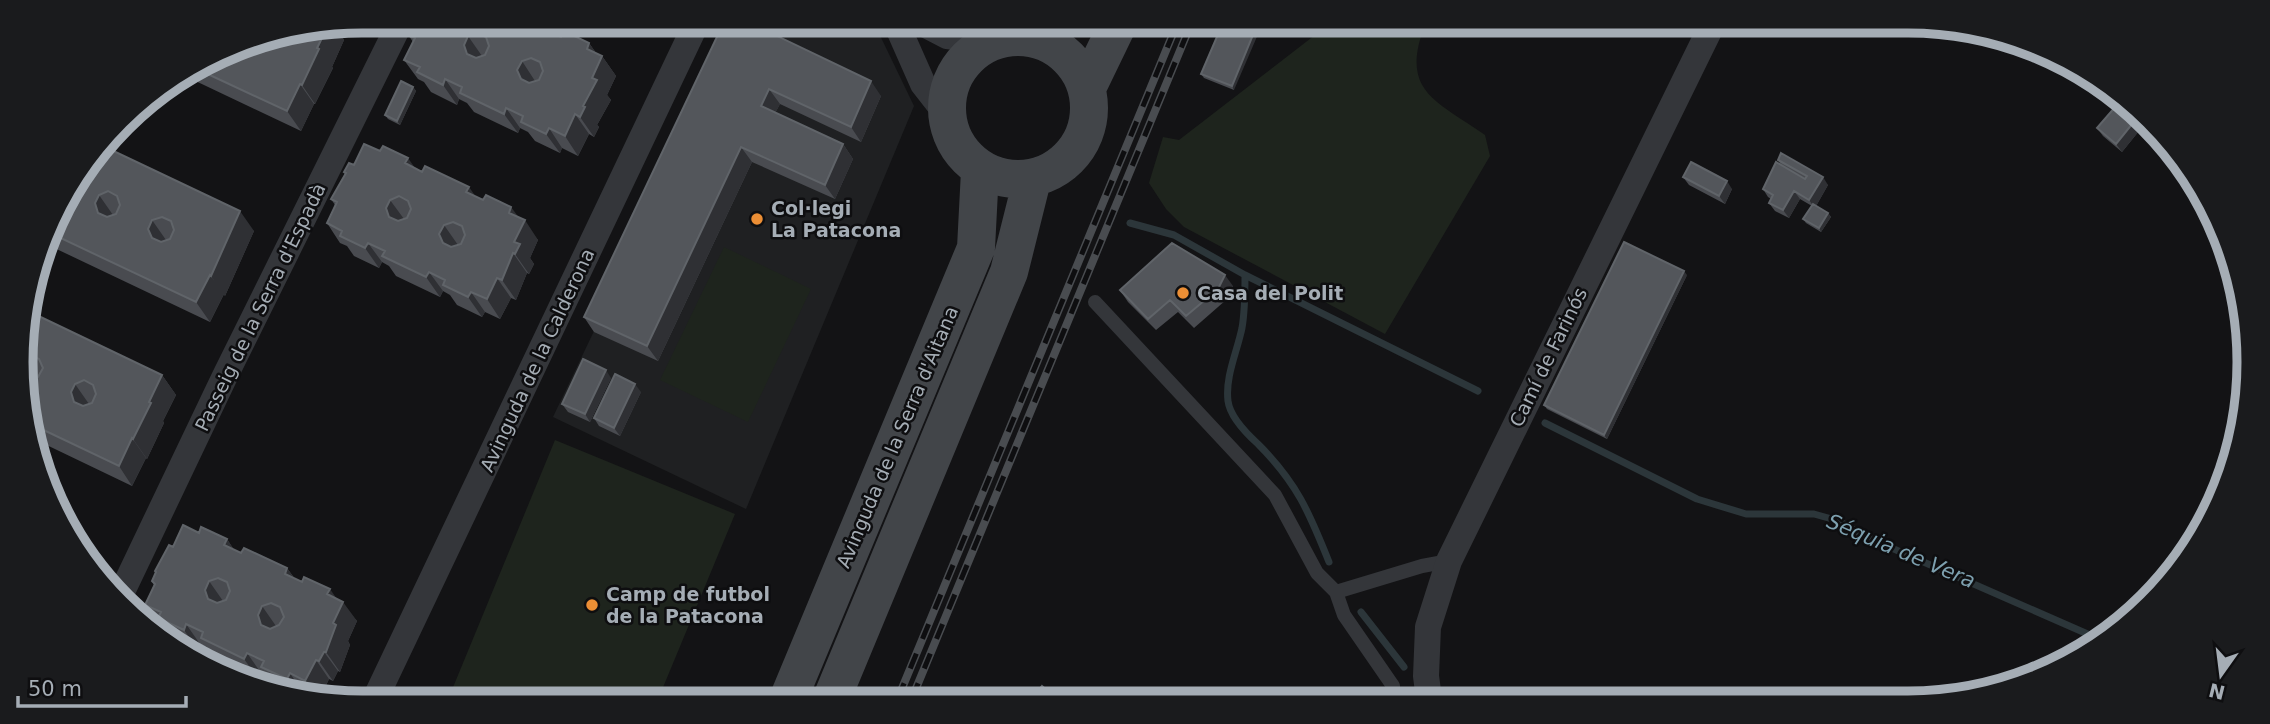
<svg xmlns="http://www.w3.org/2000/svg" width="2270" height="724" font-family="'DejaVu Sans',sans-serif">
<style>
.built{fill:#1f2022}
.green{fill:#1e241d}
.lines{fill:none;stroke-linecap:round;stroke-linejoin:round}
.stream{stroke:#2c363a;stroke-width:7}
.lane{stroke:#34363a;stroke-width:14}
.street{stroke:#34363a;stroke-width:26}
.secondary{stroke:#424549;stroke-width:38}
.rail-casing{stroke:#494c50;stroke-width:8}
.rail{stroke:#0e0e10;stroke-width:5;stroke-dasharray:16;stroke-linecap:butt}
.wall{fill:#494b50}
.shaded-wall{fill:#2f3034}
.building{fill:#53565b;stroke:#606469;stroke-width:2;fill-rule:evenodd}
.poi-dot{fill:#eb8e35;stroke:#0e0e10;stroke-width:2.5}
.labels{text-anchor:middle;stroke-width:5;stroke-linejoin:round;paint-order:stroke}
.poi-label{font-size:19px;font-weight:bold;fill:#a5adb5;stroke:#0e0e10;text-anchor:start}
.street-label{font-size:19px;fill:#a5adb5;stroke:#0e0e10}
.water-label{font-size:21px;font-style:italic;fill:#7da0af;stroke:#0e0e10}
.rim{fill:none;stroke:#a5adb5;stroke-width:9}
</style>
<rect width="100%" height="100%" fill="#131315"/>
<path class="built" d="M741,23h133l40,83 -168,403 -193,-92z"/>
<path class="green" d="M1328,25h97c-26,67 12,76 60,110l5,21 -105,178 -201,-107 -18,-18 -17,-26 14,-46 16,3z
M724,247l87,42 -63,133 -88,-42z
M555,440l180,74 -76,183h-210z"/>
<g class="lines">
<path class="stream" d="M1130,223l44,12 71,40 233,116
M1245,275c0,18 0,36 -3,53 -5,24 -17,49 -14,73 2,16 19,33 30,43 39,39 51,68 71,118
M1545,423l152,76 49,15h68l25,7 23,14 237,104
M1361,612l43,55"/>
<path class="lane" d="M1095,302l180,193 42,78 19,19 8,23 49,71
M1336,592l86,-26 27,-5"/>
<path class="street" d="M896,23l27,61 25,32
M922,23l25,13 42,5
M121,594l103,-216 177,-357
M376,697l321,-675
M1429,699l-3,-23 2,-49 21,-66 262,-534"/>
<path class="secondary" d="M947 108a71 71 0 1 1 142 0a71 71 0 1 1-142 0Z
M1088,86l30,-62
M789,697l187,-449 4,-77
M832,698l177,-426 23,-92"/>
<defs>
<path id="rail" d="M898,698l279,-674
M912,698l279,-674"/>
</defs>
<use href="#rail" class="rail-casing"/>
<use href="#rail" class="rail"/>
</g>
<path class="wall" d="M724,22l157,74 -20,46 -81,-38 -5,9 68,31 10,15 -18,40 -83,-37 -94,199 -64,-29 -10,-15z
M547,23l7,10 7,4 28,6 7,10 6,3 14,20 -9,19 4,5 -14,25 2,2 -5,10 -5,-3 -11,22 -16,-8 -2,5 -25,-12 -7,-9 -8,-4 -2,5 -44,-21 -7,-9 -8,-4 -2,6 -26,-13 -7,-10 -6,-3 -14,-19 9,-18 -4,-6 6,-9z
M1222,25l12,65 -30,-12 -3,-4z
M334,26l10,14 -12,27 1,1 -18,36h-1l-13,27 -116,-55 47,-29z
M413,87l3,4 -16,34 -12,-6 -3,-4z
M2143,126l-21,26 -19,-16 -6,-8z
M105,147l149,84 -29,65 -1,-2 -14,28 -164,-78 10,-33z
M1778,160l50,25 -12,21 12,7 3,4 -10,15 -15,-9 -3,-4 9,-13 -12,-7 -11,19 -14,-7 -6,-8 2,-4 -3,-2 -5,-8 18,-24z
M354,165l61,3 103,49 20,23 -8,18 4,6 -5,10 -2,-1 -11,27 -5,-2 -11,21 -15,-7 -3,5 -25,-12 -7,-10 -7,-4 -3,6 -44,-21 -7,-10 -7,-4 -3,6 -25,-12 -7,-10 -7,-3 -13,-20 8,-18 -4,-6 14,-25 -1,-2z
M1683,177l49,12 -7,15 -36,-19z
M1687,275l-80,164 -60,-30 -3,-4z
M1233,286l-7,14 -32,28 -16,-16 -22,18 -28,-28 -8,-12z
M24,318l138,57 14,20 -13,26 1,2 -17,36 -1,-1 -14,28 -100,-48z
M611,378l-21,44 -22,-10 -6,-8z
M641,392l-21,44 -21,-10 -5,-8z
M199,533l28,6 7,11 53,18 8,11 42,20 20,22 -9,20 2,4 -10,27 -2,-1 -5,10 -4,-2 -8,17h-11l-7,-3 -1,3h-6l-21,-9 -7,-11 -7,-3 -3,5 -44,-20 -7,-11 -7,-3 -2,6 -26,-13 -7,-10 -6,-2 -14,-20 9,-20 -2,-4 4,-8 -1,-2 18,-24z"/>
<path class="shaded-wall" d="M547,23l13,20 -16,-14z
M1257,25h5l-28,65 -2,-4z
M334,26l10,14 -12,27 1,1 -18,36 -13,-19 25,-57z
M468,36l14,20 -4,9 -11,-11 -3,-9z
M253,43l4,6 -1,18 -14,-22z
M589,43l12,17 1,-4 14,20 -9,19 4,5 -14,25 2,2 -5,10 -14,-20 12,-39 -5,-29z
M522,61l13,20 -4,9 -10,-11 -4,-9z
M445,79l14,20 -2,6 -14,-20z
M871,81l10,15 -20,46 -10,-15z
M300,84l14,20 -13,27 -14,-20z
M413,87l3,4 -16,34 -3,-4z
M769,89l11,15 -9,17 -10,-15z
M506,108l14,20 -2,5 -14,-19z
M575,114l14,20 -11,22 -13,-20z
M2137,118l6,8 -21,26 -6,-8z
M549,128l13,20 -2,5 -14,-19z
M843,144l10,15 -18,40 -10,-14z
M741,147l11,15 -94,199 -11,-15z
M408,158l14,20 -17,-15z
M1823,177l5,8 -13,23 -6,-8z
M1727,181l5,8 -7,15 -6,-8z
M469,187l14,20 -17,-15z
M1794,191l6,8 -11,19 -6,-8z
M99,195l14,20 -1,18 -14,-20 -3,-10z
M390,200l14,19 -4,9 -11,-11 -3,-9z
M511,207l12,16 2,-3 13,20 -8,18 4,6 -5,10 -14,-20 -6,-41z
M240,211l14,20 -29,65 -14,-20z
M1828,213l3,4 -10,15 -2,-4z
M152,220l14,20 -4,9 -10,-11 -4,-9z
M444,225l14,20 -1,18 -14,-20 -4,-9z
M368,243l14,19 -3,6 -14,-20z
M513,253l14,20 -11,27 -14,-20z
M1684,271l3,4 -80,164 -3,-4z
M429,272l14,19 -3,6 -14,-20z
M210,275l14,19 -14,28 -14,-20z
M1225,275l8,11 -7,14 -8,-11z
M497,278l14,20 -11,21 -13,-20z
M471,292l14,20 -3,5 -14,-20z
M27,366l8,12 -7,9z
M606,370l5,8 -21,44 -5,-8z
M162,375l14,20 -13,26 1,2 -17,36 -14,-20z
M75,384l14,20 -4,8 -11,-10 -3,-10z
M635,384l6,8 -21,44 -6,-8z
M132,438l14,20 -14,28 -13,-20z
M227,539l13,20 -16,-14z
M287,568l14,20 -16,-14z
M209,581l14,20 -1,18 -14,-20 -3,-9z
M330,589l11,16 2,-3 14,19 -9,20 2,4 -10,27 -14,-20 7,-29 -6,-29z
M262,606l14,20 -1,18 -14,-19 -3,-10z
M186,624l14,20 -2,6 -14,-20z
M324,652l14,19 -5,10 -14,-20z
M247,653l14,20 -3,5 -14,-19z
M316,660l13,19 -8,17h-5l-11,-15z
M290,673l13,20 -1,3h-3l-12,-17z"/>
<path class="building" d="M418,21l125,1 4,1 -3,6 17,8 3,-6 25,12 -2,6 15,7 -10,22 5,2 -14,26 2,1 -5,10 -5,-3 -10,22 -16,-8 -3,6 -25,-12 2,-6 -17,-8 -2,6 -44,-21 2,-6 -17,-8 -2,6 -26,-13 3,-5 -16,-7 11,-22 -6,-2 5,-10 1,1zM477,33l9,4 3,9 -4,9 -9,3 -9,-4 -3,-9 4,-9zM531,58l9,4 3,9 -4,9 -10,3 -8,-4 -4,-9 5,-9z
M724,22l26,1 121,58 -20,46 -82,-38 -8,17 82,38 -18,41 -84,-38 -94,199 -63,-29z
M1222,25h35l-25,61 -31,-12z
M327,28l-10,20 2,1 -17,36 -2,-1 -13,27 -90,-42 35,-22 10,-2 1,2 8,5 9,-4 4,-8z
M401,81l12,6 -16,34 -12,-6z
M2116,106l21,12 -21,26 -19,-16z
M364,144l16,7 3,-5 25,12 -3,5 17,9 3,-6 44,21 -3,5 17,8 3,-5 25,12 -2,6 16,7 -11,22 6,2 -5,10 -2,-1 -11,27 -5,-2 -10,21 -16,-7 -3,5 -25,-12 2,-5 -16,-8 -3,5 -44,-21 3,-5 -17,-8 -3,5 -25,-12 2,-5 -15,-8 10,-21 -6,-3 15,-26 -2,-1 5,-9 5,2zM399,196l9,5 3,8 -4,9 -9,3 -9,-4 -3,-9 4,-8zM453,222l9,4 3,9 -4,9 -10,3 -8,-4 -4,-9 5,-9z
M105,147l135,64 -29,65 -1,-1 -14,27 -146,-69 6,-22zM108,191l9,5 3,9 -4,9 -9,3 -9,-4 -3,-10 4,-8zM162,217l9,4 3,9 -4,9 -9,3 -9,-4 -4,-9 4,-9z
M1781,153l42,24 -14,23 -15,-9 -11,19 -14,-7 4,-8 -10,-6 13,-27 29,17 2,-3 -29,-16z
M1691,162l36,19 -8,15 -36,-19z
M1813,204l15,9 -9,15 -16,-9z
M1624,242l60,29 -80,164 -60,-30z
M1172,243l53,32 -7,14 -32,27 -16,-16 -22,19 -28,-29z
M26,310l136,65 -13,27 2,1 -18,36 -1,-1 -13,28 -88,-42 -3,-44 1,1 9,-4 5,-9 -4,-9 -8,-4 -5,2 -2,-39zM84,380l9,5 3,9 -4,9 -9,3 -9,-4 -3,-10 4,-8z
M583,359l23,11 -21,44 -23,-10z
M615,374l20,10 -21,44 -20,-10z
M183,525l16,8 2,-6 26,12 -3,6 17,8 3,-5 43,20 -2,6 17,8 2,-5 26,12 -3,5 16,8 -10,21 3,2 -10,27h-2l-5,9 -3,-1 -11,21 -15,-8 -3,6 -26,-12 3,-6 -17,-8 -3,6 -43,-21 2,-6 -17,-8 -2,6 -26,-12 3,-6 -16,-7 10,-21 -3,-3 4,-9 -1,-1 14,-26 4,2zM218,578l9,4 3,9 -4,9 -9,3 -9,-4 -3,-9 4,-9zM271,603l9,4 4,10 -5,8 -9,4 -9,-4 -3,-10 4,-9z
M1042,686l9,8 -3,4h-16z"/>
<g class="poi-dot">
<circle cx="757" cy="219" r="7"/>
<circle cx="1183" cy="293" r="7"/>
<circle cx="592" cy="605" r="7"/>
</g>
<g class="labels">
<g class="poi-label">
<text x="771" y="215">Col·legi<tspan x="771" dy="22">La Patacona</tspan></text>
<text x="1197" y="300">Casa del Polit</text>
<text x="606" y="601">Camp de futbol<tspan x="606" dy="22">de la Patacona</tspan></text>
</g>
<g class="street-label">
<text transform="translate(260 307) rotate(-64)" y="7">Passeig de la Serra d'Espadà</text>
<text transform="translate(1548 357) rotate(-64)" y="7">Camí de Farinós</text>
<text transform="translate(537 360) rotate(-65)" y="7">Avinguda de la Calderona</text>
<text transform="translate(897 437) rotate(-67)" y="7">Avinguda de la Serra d'Aitana</text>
</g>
<g class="water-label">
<text transform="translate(1901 551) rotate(23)" y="7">Séquia de Vera</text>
</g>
</g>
<path d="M0 0H2270V724H0ZM362 33H1908A329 329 0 0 1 2237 362V362A329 329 0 0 1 1908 691H362A329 329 0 0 1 33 362V362A329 329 0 0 1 362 33Z" fill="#1a1b1d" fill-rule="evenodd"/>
<path class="rim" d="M362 33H1908A329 329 0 0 1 2237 362V362A329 329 0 0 1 1908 691H362A329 329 0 0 1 33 362V362A329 329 0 0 1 362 33Z"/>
<g transform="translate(2221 675) rotate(194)" stroke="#0e0e10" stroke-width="5" paint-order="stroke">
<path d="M0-5L12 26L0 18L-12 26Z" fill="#a5adb5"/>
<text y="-10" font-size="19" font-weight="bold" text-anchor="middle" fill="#a5adb5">N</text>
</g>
<path d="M18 696v10h168v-10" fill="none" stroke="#a5adb5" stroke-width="3.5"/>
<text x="28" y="696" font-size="21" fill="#a5adb5" stroke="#0e0e10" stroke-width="5" paint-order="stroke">50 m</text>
</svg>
